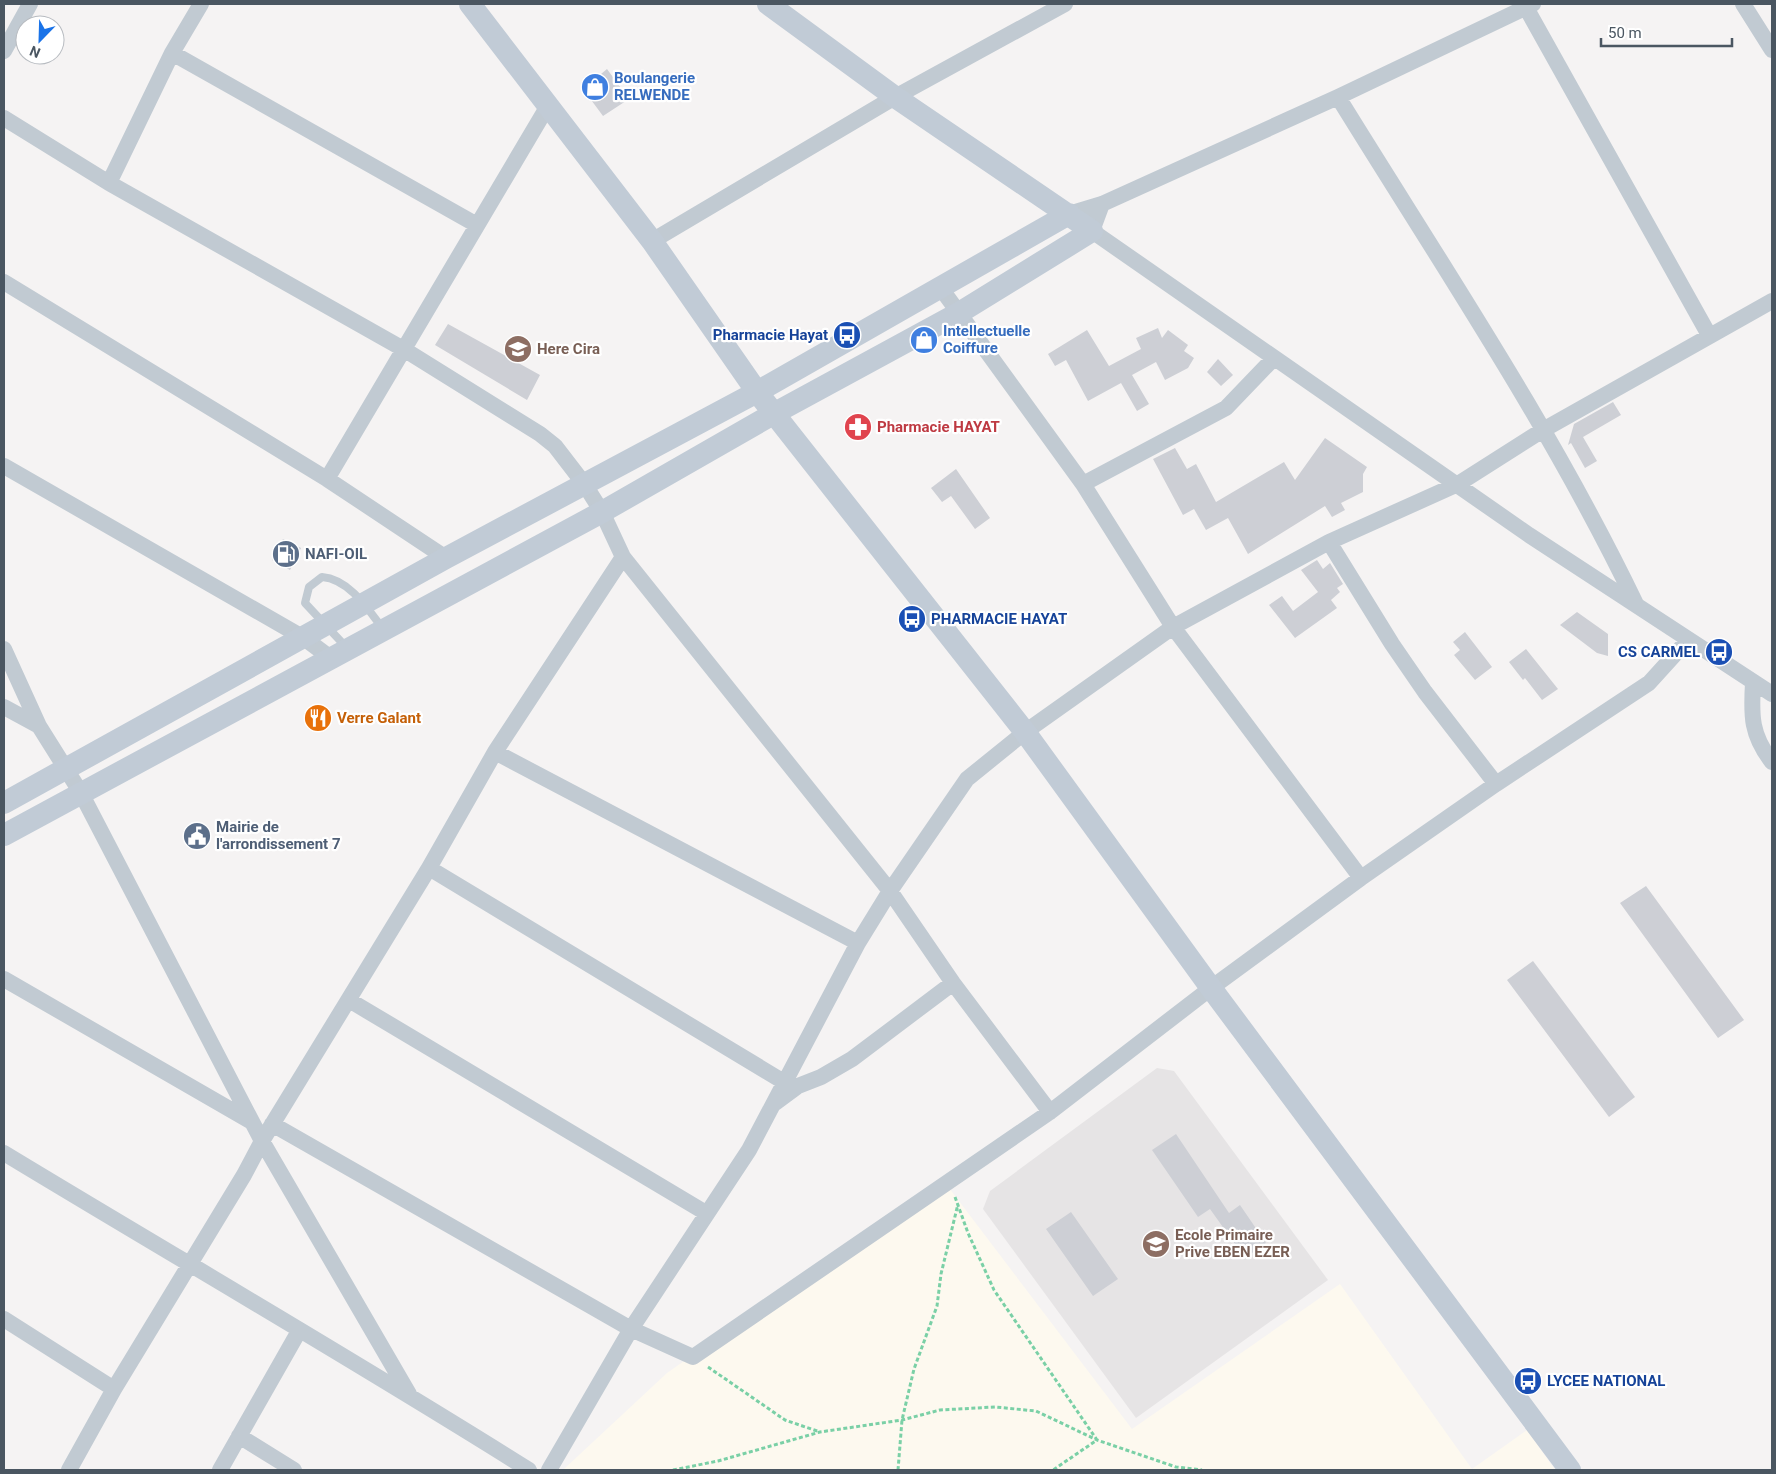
<svg xmlns="http://www.w3.org/2000/svg" width="1776" height="1474" font-family="Roboto,sans-serif">
<style>
.commercial{fill:#fdf9ef}
.education{fill:#e6e4e5}
.building{fill:#cdcfd5}
.lines{fill:none;stroke-linecap:round;stroke-linejoin:round}
.path{stroke:#7ad0a6;stroke-width:3;stroke-dasharray:4 2.5;stroke-linecap:butt}
.lane{stroke:#c1cad2;stroke-width:8}
.street{stroke:#c1cad2;stroke-width:16}
.secondary{stroke:#c1cbd6;stroke-width:22}
.labels{text-anchor:middle;stroke-width:4.5;stroke-linejoin:round;paint-order:stroke}
.shop-label{font-size:15px;font-weight:bold;fill:#366cbe;stroke:#fff;text-anchor:start}
.transit-label{font-size:15px;font-weight:bold;fill:#164399;stroke:#fff;text-anchor:end}
.education-label{font-size:15px;font-weight:bold;fill:#785e54;stroke:#fff;text-anchor:start}
.health-label{font-size:15px;font-weight:bold;fill:#be3a42;stroke:#fff;text-anchor:start}
.service-label{font-size:15px;font-weight:bold;fill:#4e5e75;stroke:#fff;text-anchor:start}
.food-label{font-size:15px;font-weight:bold;fill:#c56008;stroke:#fff;text-anchor:start}
</style>
<rect width="100%" height="100%" fill="#f5f3f3"/>
<path class="commercial" d="M943,1180l189,249 208,-145 132,185 55,-39 28,40 -991,-1 103,-96z"/>
<path class="education" d="M1157,1068l17,3 154,209 -192,138 -153,-209 7,-18z"/>
<path class="building" d="M607,69l22,30 -26,17 -20,-27z
M448,324l92,51 -13,25 -92,-55z
M1158,328l4,10 6,-8 20,15 -4,6 10,7 -6,10 -23,12 -9,-18 -24,13 17,29 -12,7 -16,-28 -33,18 -22,-41 -11,6 -7,-12 39,-24 22,36 32,-17 -5,-11z
M1218,359l15,16 -12,11 -14,-14z
M1613,402l8,13 -38,22 14,24 -12,7 -14,-25 -3,2 6,-21z
M1325,438l42,29 -4,7v18l-22,11 4,7 -13,7 -7,-11 -77,48 -20,-36 -22,12 -12,-21 -11,6 -30,-56 22,-11 12,21 9,-5 20,38 68,-40 11,18z
M956,469l34,49 -15,11 -24,-33 -9,6 -11,-14z
M283,539l18,9 -11,22 -18,-10z
M1317,560l6,9 7,-6 13,21 -6,4 3,4 -9,8 6,8 -42,30 -26,-33 13,-9 11,15 25,-19 -17,-22z
M1577,612l31,22v22l-11,-3 -37,-28z
M1465,632l27,35 -17,13 -21,-25 6,-5 -7,-8z
M1526,649l32,40 -16,11 -17,-22 -2,2 -14,-18z
M1646,886l98,134 -26,18 -98,-135z
M1533,961l102,136 -26,20 -102,-137z
M1176,1134l53,79 11,-8 26,38 -21,15 -35,-49 -12,8 -46,-67z
M1071,1212l47,67 -25,17 -47,-67z"/>
<g class="lines">
<path class="path" d="M955,1197l13,36 26,57 103,150 -44,30
M708,1367l77,53 35,12
M673,1470l45,-9 102,-29 82,-12 38,-10 55,-3 41,4 61,29 79,27 26,3
M898,1470l4,-50 12,-51 23,-63 4,-32 17,-70"/>
<path class="lane" d="M347,648l-42,-45 4,-16 13,-10c27,2 46,32 61,52"/>
<path class="street" d="M1524,4l185,331
M1743,4l29,46
M4,51l26,-47
M172,53l305,172
M1338,97c103,167 213,330 298,507
M4,118l105,65 296,167 135,84 15,12 30,39 17,27 21,45 267,334 63,92 97,129
M109,183l63,-130 29,-49
M1102,204l-10,27 437,304 243,159
M1069,214l33,-10 236,-107 195,-93
M652,241l243,-144 170,-93
M4,282l323,197 119,79
M940,287l143,197 90,143 188,251
M4,466l300,172 28,21
M327,479l222,-375
M1083,484l143,-76 47,-49
M1329,542l63,102 33,48 71,92
M4,649l35,77 42,67 181,348 147,253
M1753,683c-2,33 -2,52 19,79
M4,707l35,19
M495,752l363,191
M429,868l355,214
M4,979l248,143
M349,1000l357,213
M775,1103l23,-17 23,-9 31,-18 101,-76
M272,1124l359,205 62,28 357,-245 161,-124 150,-110 135,-94 153,-101 39,-43
M4,1153c175,106 352,208 525,317
M4,1319l110,70
M239,1436l55,34
M69,1470l45,-81 130,-214 18,-34 167,-273 66,-116 128,-195
M220,1470l79,-139
M549,1470l82,-141 118,-179 109,-207 32,-52 77,-112 58,-47 148,-105 156,-85 129,-58 85,-54 229,-129"/>
<path class="secondary" d="M470,4l182,237 105,151 268,340 186,256 359,482
M4,803l442,-245 311,-166 312,-178
M4,835l598,-323 173,-99 184,-100 133,-82 -197,-134 -127,-93"/>
</g>
<defs>
<symbol id="shop-disc" viewBox="-11 -11 22 22"><circle r="9.5" fill="#3f7fe0" stroke="#fff"/><path d="M-5-2.5h2.3a2.7 3.5 0 0 1 5.4 0H5L5.5 6h-11ZM-1.5-2.5h3a1.5 2.3 0 0 0-3 0Z" fill="#fff"/></symbol>
<symbol id="bus-disc" viewBox="-11 -11 22 22"><circle r="9.5" fill="#1a4fb4" stroke="#fff"/><path d="M-5-6H5V4H4V6H2V4H-2V6H-4V4H-5ZM-3.5-4V0h7V-4ZM-3.5 1.2v1.5H-2V1.2ZM2 1.2v1.5H3.5V1.2Z" fill="#fff"/></symbol>
<symbol id="school-disc" viewBox="-11 -11 22 22"><circle r="9.5" fill="#8d6e63" stroke="#fff"/><path d="M0-5L7-2L0 1L-7-2ZM-4 1L0 2.5L4 1V4Q0 6-4 4Z" fill="#fff"/></symbol>
<symbol id="pharmacy-disc" viewBox="-11 -11 22 22"><circle r="9.5" fill="#e0444e" stroke="#fff"/><path d="M-2-6h4v4h4v4h-4v4h-4v-4h-4v-4h4Z" fill="#fff"/></symbol>
<symbol id="fuel-disc" viewBox="-11 -11 22 22"><circle r="9.5" fill="#5c6f8a" stroke="#fff"/><path d="M-5.5-6h7V0h2V4h1.3V-2.5L3-4.5l.8-.8L6-3V5H2.5V1h-1V6h-7ZM-4.2-4.7v3.2H.2V-4.7Z" fill="#fff"/></symbol>
<symbol id="restaurant-disc" viewBox="-11 -11 22 22"><circle r="9.5" fill="#e8710a" stroke="#fff"/><path d="M-5-6h1v4h1v-4h1v4h1v-4h1v5L-1.5 .5V6h-2V.5L-5-1ZM5-6V6H3V1.5H1.5Q1.5-4 5-6Z" fill="#fff"/></symbol>
<symbol id="civic-disc" viewBox="-11 -11 22 22"><circle r="9.5" fill="#5c6f8a" stroke="#fff"/><path d="M-.6-6.5H3V-4.5H.6V-3L4-1V1h2V6H-6V1h2V-1L-.6-3ZM-1.2 2.5V6h2.4V2.5Z" fill="#fff"/></symbol>
</defs>
<g fill-rule="evenodd">
<use href="#shop-disc" x="579" y="71" width="32" height="32"/>
<use href="#bus-disc" x="831" y="319" width="32" height="32"/>
<use href="#shop-disc" x="908" y="324" width="32" height="32"/>
<use href="#school-disc" x="502" y="333" width="32" height="32"/>
<use href="#pharmacy-disc" x="842" y="411" width="32" height="32"/>
<use href="#fuel-disc" x="270" y="538" width="32" height="32"/>
<use href="#bus-disc" x="896" y="603" width="32" height="32"/>
<use href="#bus-disc" x="1703" y="636" width="32" height="32"/>
<use href="#restaurant-disc" x="302" y="702" width="32" height="32"/>
<use href="#civic-disc" x="181" y="820" width="32" height="32"/>
<use href="#school-disc" x="1140" y="1228" width="32" height="32"/>
<use href="#bus-disc" x="1512" y="1365" width="32" height="32"/>
</g>
<g class="labels">
<g class="shop-label">
<text x="614" y="83">Boulangerie<tspan x="614" dy="17">RELWENDE</tspan></text>
<text x="943" y="336">Intellectuelle<tspan x="943" dy="17">Coiffure</tspan></text>
</g>
<g class="transit-label">
<text x="828" y="340">Pharmacie Hayat</text>
<text x="931" y="624" text-anchor="start">PHARMACIE HAYAT</text>
<text x="1700" y="657">CS CARMEL</text>
<text x="1547" y="1386" text-anchor="start">LYCEE NATIONAL</text>
</g>
<g class="education-label">
<text x="537" y="354">Here Cira</text>
<text x="1175" y="1240">Ecole Primaire<tspan x="1175" dy="17">Prive EBEN EZER</tspan></text>
</g>
<g class="health-label">
<text x="877" y="432">Pharmacie HAYAT</text>
</g>
<g class="service-label">
<text x="305" y="559">NAFI-OIL</text>
<text x="216" y="832">Mairie de<tspan x="216" dy="17">l'arrondissement 7</tspan></text>
</g>
<g class="food-label">
<text x="337" y="723">Verre Galant</text>
</g>
</g>
<rect width="1776" height="1474" fill="none" stroke="#4a5661" stroke-width="10"/>
<g transform="translate(40 40) rotate(203)"><circle r="24" fill="#ffffff" stroke="#b7bbc0"/>
<path d="M0-4L9 19L0 12L-9 19Z" fill="#1a73e8"/>
<text y="-8" font-size="14" font-weight="bold" text-anchor="middle" fill="#4a5661">N</text>
</g>
<path d="M1601 38v8h131v-8" fill="none" stroke="#4a5661" stroke-width="2.5"/>
<text x="1608" y="38" font-size="15" fill="#4a5661" stroke="#ffffff" stroke-width="4" paint-order="stroke">50 m</text>
</svg>
